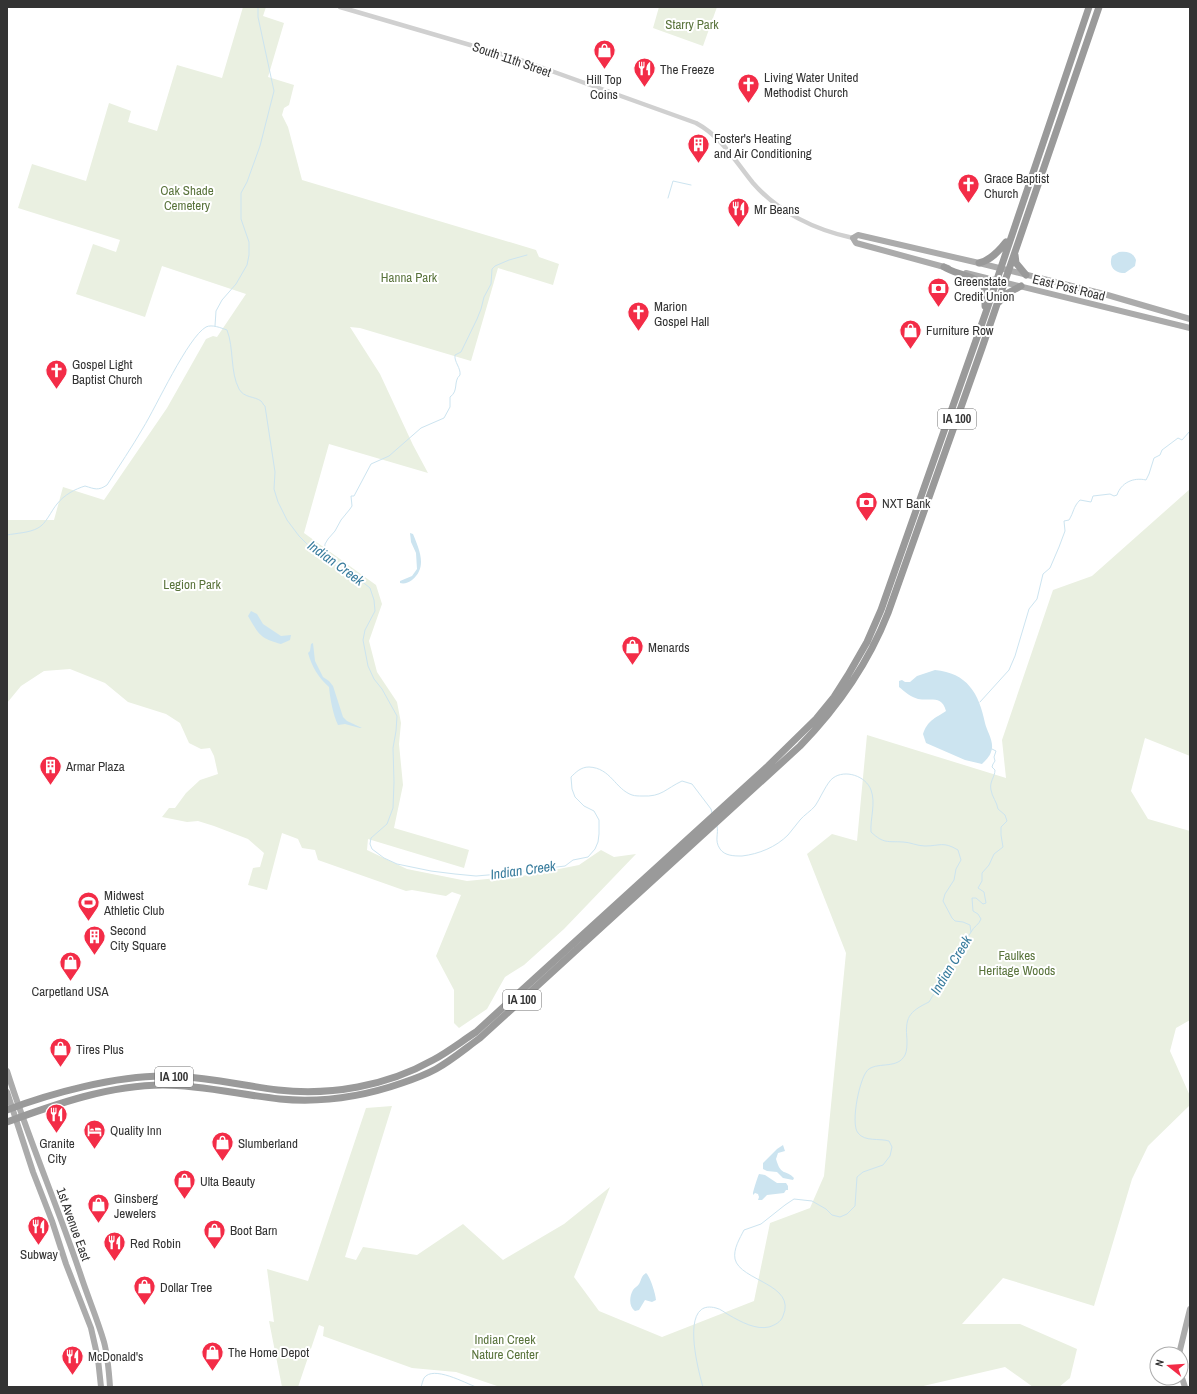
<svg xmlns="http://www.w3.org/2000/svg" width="1197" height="1394" font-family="'Archivo Narrow',sans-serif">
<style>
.green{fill:#eaf0e1}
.water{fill:#cce4f0}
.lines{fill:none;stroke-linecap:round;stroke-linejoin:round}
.stream{stroke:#cce4f0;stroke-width:1}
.minor{stroke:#d0d0d0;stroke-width:4.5}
.major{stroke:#ababab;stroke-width:6}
.highway{stroke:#9a9a9a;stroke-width:7}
.labels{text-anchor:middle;stroke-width:4;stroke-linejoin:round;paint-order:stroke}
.shield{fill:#fff;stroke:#707070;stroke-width:1}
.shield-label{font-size:12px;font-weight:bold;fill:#333}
.park-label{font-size:13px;fill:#59733b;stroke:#fff}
.street-label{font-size:13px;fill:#333;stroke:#fff}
.poi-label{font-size:13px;fill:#333;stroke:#fff;text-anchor:start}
.water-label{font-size:14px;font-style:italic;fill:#387c9d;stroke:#fff}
</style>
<rect width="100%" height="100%" fill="#fff"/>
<path class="green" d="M243,7h23l-3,9 21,7 -16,54 26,8 -5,20 -5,3 -2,7 6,12 14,53 234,70 3,7 20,7 -6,21 -55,-17 -27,93 -111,-33 -10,-1 30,47 33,71 15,28 -99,-29 -25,89 72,52 6,19 -13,37 8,31 20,30 4,21 -2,21 4,41 -9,43 75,22 -5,18 -96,-29 -1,11 40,19 60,12 62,-6 50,-10 22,-15 13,7 22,-3 -72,75 -40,36 -19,12 -18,32 -28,19 -5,-5v-33l-18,-34 25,-61 -9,-3 -6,4 -34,-6 -6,1 -88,-31 -3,-10 -13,-2 -4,-9 -16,-6 -15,57 -19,-5 5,-17 7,-1 4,-14 -16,-14 -34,-13 -16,-5 -11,1 -25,-5 7,-9h6l11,-15 14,-13 18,-6 -4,-18 -4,-8 -9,1 -12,-6 -9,-20 -14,-9 -38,-12 -23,-19 -35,-14 -26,2 -23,15 -14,17v-183h47l9,-33 41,13 63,-92 39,-69 7,-3 4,1 29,-43 -84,-28 -17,51 -69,-23 17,-50 23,8 4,-12 -102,-32 14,-44 54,17 23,-78 22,8 -3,11 29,9 20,-66 45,13z
M659,7h58l-14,39 -50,-18z
M1190,489v267l-45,-18 -14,53 17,28 42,12v189l-14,8 -6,23 20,45v9l-42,41 -16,33 -38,127 -91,-28 -41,46h58l57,25 -7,29 -11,9h-26l-28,-20 -86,20h-419l-44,-15 -44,-4 -89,-32 1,-9 -5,-2 -21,62h-16l-13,-66 5,1 -7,-53 41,12 58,-173 26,-2 -47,151 11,3 7,-13 54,8 46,-31 40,36 61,-36 46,-37 -36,90 25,34 63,26 92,-36 16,-78 40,-15 14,-32 22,-223 -39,-99 25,-20 25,7 10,-106 139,43 -4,-38 51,-150 39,-14z"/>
<path class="water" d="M1119,252c8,-1 14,0 17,8l-1,6 -10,7c-10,0 -17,-6 -13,-17z
M410,533l3,1c6,15 15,33 -1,46 -4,3 -8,4 -12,3v-2l12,-5 5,-7 -1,-16 -5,-11z
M251,611l6,3 6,10 18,12 10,-1 -1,5 -9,4c-21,-6 -22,-9 -33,-28z
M313,643l2,18 8,16 6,4 4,5 10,31 4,4 15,7h-2l-15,-4 -7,1c-5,-10 -8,-27 -9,-38 -11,-10 -17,-20 -21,-34l2,-2 1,-7z
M935,670c32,3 44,23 50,53 2,9 10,19 6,29 -1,4 -6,9 -9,12l-17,-4 -39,-17 -3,-9c5,-14 11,-15 23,-23 -4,-16 -15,-10 -28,-12 -7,-2 -13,-7 -19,-12v-6l3,-1 3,2h5l7,-6z
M783,1145l2,6 -7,2 -2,6c5,18 10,10 18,19l-1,2 -10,-2 -6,-6 -10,-1 -4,-2v-6l14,-14z
M759,1174l6,1 12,8h9l2,3v4h-2l-2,3 -17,2 -5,5h-4l1,-3 -1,-3 -3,-1 -2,2v-1c0,-3 5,-18 6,-20z
M646,1273c4,3 10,22 10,27l-4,2 -7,-2 -6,10 -4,1c-6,-4 -6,-14 -2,-21 1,-2 5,-4 6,-6 3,-5 2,-8 7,-11z"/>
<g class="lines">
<path class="stream" d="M668,198l5,-17 18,4
M215,326l1,-15 6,-11 14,-16 11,-19 2,-10v-13l-8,-23v-26l6,-11 13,-36 14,-55 -16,-74v-10
M7,535c10,-2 22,-2 31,-7 8,-4 13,-17 19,-24 7,-9 18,-15 28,-18 10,3 13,5 22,-1 12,-19 25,-38 36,-57 13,-21 45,-91 63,-101 6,-3 15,1 21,3 7,18 3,42 12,59 5,9 15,7 22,12 2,2 2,4 4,5l10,66 -1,17 4,13 9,18 12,16 12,12 29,21 15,7 15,12 4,12 1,11 -10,19 -2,10 5,26 6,13 8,10 15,27 -1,15 -3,17 1,34 -1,26 -6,16 -16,14 -1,6 2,5 12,9 13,6 34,7 24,3 21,2 24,-2 65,-8 8,-6 15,-3 7,-8 3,-7 1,-8v-14l-5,-9 -10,-5 -9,-9 -3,-8 -1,-12c5,-5 10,-10 18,-10 22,1 26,22 43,28 3,1 7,1 10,1 20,1 23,-7 40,-15l10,3 19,25 1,4
M324,556l1,-12 3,-5 7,-8 6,-11 9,-11 2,-3 -1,-10h3l17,-32 18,-8 32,-28 23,-10 6,-11v-10c9,-6 3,-16 10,-22 1,-7 -6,-13 -5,-20l6,-3 16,-33 4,-10 3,-12 7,-13 1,-15 3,-3 14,-6 18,-5
M980,702l29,-32 6,-14 14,-47 8,-10 6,-25 7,-6 9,-21 6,-16 -1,-10 5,-1c5,-8 4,-13 11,-20l11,2 2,-6 17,-2 4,2 3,-1c4,-12 16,-18 29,-15l3,-6 5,-16 6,-3 2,-5 16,-12 4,2 8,-9
M971,932c3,-6 8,-7 10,-13l-3,-5 -5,-3 -1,-13h4l7,6 3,-1 -2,-11 -6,-4 4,-7v-8l7,-8 5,-11 9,-7 -2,-12v-8l6,-6 -2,-6 -7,-6c-1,-7 -6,-12 -7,-19 -2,-8 4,-13 4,-20l-3,-3 1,-3 2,-3 -1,-4 2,-6 -4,-2
M421,1387c1,-3 2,-7 3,-9 9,-13 41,5 52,9
M703,1387c-5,-17 -24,-89 13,-79 5,1 9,5 13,7 12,7 27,15 40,12 6,-2 12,-5 14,-11 14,-32 -43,-35 -48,-57 -2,-10 5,-21 9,-29l17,-6 24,-19 9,-6 18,2 14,8 6,6 8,2 7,-3 8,-8 2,-29 6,-5 20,-7 7,-9 2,-9 -3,-6c-10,-3 -24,1 -31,-8 -8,-9 2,-59 11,-64 10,-7 29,0 36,-14 2,-4 2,-10 2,-15 -2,-22 1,-28 22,-38l42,-70 -1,-7 -7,-3 -8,-1 -3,-3 -9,-17 2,-7 9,-14 2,-11 5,-9 -3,-10c-15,-9 -18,-4 -33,-4 -8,0 -15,-4 -22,-4 -16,-1 -19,2 -32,-10 -1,-13 5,-29 0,-42 -5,-14 -26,-21 -38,-12 -6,4 -13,21 -18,28 -4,5 -11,9 -15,14 -4,5 -8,10 -12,15 -12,12 -29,19 -46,21 -8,0 -17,0 -22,-7 -6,-9 -1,-15 -3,-23"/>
<path class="minor" d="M340,7l178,52 178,64c26,14 39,38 57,60 25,29 62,47 100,55"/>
<path class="major" d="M948,268l-92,-25 -3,-5 5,-3 121,28 125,31 86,25
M966,273l224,55
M7,1071c22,70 52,138 75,208 7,21 16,42 22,63 4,15 5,30 6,45
M7,1092l26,80 19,49 14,43 25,64 7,31 3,28
M1179,1354l11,-45
M1181,1375l4,12"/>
<path class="highway" d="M1015,255l1,8 10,12
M979,263c12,-3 20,-12 27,-21
M944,267c10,7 34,9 40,20 2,5 1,13 1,19
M999,302l7,-8 15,-8
M7,1110c44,-17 109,-34 156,-34 39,0 77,9 115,14 52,6 109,-4 155,-30 15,-8 29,-19 43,-28l292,-266 48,-47 18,-22 14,-22 19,-33 14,-32 105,-298 103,-305
M7,1122c49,-18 103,-37 156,-37 39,0 78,10 117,14 43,4 82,-2 122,-16 12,-4 23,-8 34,-14 16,-9 30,-21 44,-31l320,-292c38,-39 68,-82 88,-133l94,-265 117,-341"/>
</g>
<defs>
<symbol id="shop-pin" viewBox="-11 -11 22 30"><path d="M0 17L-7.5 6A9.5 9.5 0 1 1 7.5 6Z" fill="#f32c47" stroke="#fff"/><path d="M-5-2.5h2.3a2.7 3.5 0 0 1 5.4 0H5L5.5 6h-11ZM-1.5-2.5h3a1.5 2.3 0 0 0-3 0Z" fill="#fff"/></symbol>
<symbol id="restaurant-pin" viewBox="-11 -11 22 30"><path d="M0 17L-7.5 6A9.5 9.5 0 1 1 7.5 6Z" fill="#f32c47" stroke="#fff"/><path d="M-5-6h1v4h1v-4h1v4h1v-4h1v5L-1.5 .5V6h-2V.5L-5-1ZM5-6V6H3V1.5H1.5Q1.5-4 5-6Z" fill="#fff"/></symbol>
<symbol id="church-pin" viewBox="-11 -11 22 30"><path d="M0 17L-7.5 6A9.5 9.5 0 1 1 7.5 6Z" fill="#f32c47" stroke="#fff"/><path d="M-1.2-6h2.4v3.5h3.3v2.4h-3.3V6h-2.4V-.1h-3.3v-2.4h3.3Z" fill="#fff"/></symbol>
<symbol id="building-pin" viewBox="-11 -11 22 30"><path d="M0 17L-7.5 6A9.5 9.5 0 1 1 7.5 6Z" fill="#f32c47" stroke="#fff"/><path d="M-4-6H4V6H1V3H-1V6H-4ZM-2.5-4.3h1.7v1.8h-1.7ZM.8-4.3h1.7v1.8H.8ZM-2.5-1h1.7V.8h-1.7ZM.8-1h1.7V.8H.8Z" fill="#fff"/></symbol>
<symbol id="bank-pin" viewBox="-11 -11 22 30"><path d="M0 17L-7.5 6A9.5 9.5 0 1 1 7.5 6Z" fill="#f32c47" stroke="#fff"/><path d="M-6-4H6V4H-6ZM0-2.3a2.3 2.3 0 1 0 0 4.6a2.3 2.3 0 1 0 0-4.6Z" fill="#fff"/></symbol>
<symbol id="stadium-pin" viewBox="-11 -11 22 30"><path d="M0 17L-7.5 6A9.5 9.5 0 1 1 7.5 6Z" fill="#f32c47" stroke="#fff"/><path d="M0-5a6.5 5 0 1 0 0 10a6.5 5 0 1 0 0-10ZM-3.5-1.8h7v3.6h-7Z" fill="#fff"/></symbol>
<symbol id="hotel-pin" viewBox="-11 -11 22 30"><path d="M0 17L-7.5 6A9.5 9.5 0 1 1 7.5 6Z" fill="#f32c47" stroke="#fff"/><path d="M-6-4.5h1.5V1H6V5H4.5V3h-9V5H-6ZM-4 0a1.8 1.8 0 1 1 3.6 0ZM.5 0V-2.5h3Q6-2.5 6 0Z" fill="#fff"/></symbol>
</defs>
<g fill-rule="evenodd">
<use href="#shop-pin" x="592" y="38" width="25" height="34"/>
<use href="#restaurant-pin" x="632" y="56" width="25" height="34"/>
<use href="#church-pin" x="736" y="72" width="25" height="34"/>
<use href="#building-pin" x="686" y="132" width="25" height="34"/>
<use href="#church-pin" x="956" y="172" width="25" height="34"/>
<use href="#restaurant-pin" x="726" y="196" width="25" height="34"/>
<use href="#bank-pin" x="926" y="276" width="25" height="34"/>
<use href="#church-pin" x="626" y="300" width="25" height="34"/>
<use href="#shop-pin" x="898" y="318" width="25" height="34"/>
<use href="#church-pin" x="44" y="358" width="25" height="34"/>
<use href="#bank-pin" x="854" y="490" width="25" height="34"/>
<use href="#shop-pin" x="620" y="634" width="25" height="34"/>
<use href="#building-pin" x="38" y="754" width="25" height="34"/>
<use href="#stadium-pin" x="76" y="890" width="25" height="34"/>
<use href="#building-pin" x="82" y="924" width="25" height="34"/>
<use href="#shop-pin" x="58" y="950" width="25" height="34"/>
<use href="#shop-pin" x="48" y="1036" width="25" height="34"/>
<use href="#restaurant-pin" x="44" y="1102" width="25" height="34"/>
<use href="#hotel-pin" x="82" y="1118" width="25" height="34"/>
<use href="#shop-pin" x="210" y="1130" width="25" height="34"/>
<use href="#shop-pin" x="172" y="1168" width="25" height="34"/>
<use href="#shop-pin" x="86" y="1192" width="25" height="34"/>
<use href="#restaurant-pin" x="26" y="1214" width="25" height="34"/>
<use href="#shop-pin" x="202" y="1218" width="25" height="34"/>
<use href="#restaurant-pin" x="102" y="1230" width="25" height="34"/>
<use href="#shop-pin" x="132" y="1274" width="25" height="34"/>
<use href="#shop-pin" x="200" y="1340" width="25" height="34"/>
<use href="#restaurant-pin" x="60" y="1344" width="25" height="34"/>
</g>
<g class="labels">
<g class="shield">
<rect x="938" y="409" width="38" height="20" rx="3"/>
<rect x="503" y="990" width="38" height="20" rx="3"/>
<rect x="155" y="1067" width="38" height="20" rx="3"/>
</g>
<g class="shield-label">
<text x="957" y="423">IA 100</text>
<text x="522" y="1004">IA 100</text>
<text x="174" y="1081">IA 100</text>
</g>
<g class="park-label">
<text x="692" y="29">Starry Park</text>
<text x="187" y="195">Oak Shade<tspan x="187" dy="15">Cemetery</tspan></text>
<text x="409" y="282">Hanna Park</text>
<text x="192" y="589">Legion Park</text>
<text x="1017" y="960">Faulkes<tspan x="1017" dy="15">Heritage Woods</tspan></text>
<text x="505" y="1344">Indian Creek<tspan x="505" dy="15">Nature Center</tspan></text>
</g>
<g class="street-label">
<text transform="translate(512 59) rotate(19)" y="5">South 11th Street</text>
<text transform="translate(1069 287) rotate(14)" y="5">East Post Road</text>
<text transform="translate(74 1224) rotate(70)" y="5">1st Avenue East</text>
</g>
<g class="poi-label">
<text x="660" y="74">The Freeze</text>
<text x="764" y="82">Living Water United<tspan x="764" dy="15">Methodist Church</tspan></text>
<text x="604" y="84" text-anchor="middle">Hill Top<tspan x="604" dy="15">Coins</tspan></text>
<text x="714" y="143">Foster's Heating<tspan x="714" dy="15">and Air Conditioning</tspan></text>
<text x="984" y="183">Grace Baptist<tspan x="984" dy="15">Church</tspan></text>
<text x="754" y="214">Mr Beans</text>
<text x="954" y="286">Greenstate<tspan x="954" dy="15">Credit Union</tspan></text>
<text x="654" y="311">Marion<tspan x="654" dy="15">Gospel Hall</tspan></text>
<text x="926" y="335">Furniture Row</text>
<text x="72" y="369">Gospel Light<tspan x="72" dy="15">Baptist Church</tspan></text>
<text x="882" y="508">NXT Bank</text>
<text x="648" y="652">Menards</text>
<text x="66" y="771">Armar Plaza</text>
<text x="104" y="900">Midwest<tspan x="104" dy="15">Athletic Club</tspan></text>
<text x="110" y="935">Second<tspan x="110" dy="15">City Square</tspan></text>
<text x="70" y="996" text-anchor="middle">Carpetland USA</text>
<text x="76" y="1054">Tires Plus</text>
<text x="110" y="1135">Quality Inn</text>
<text x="57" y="1148" text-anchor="middle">Granite<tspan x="57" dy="15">City</tspan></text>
<text x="238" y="1148">Slumberland</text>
<text x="200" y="1186">Ulta Beauty</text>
<text x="114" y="1203">Ginsberg<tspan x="114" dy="15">Jewelers</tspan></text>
<text x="230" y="1235">Boot Barn</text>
<text x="130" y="1248">Red Robin</text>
<text x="39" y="1259" text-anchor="middle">Subway</text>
<text x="160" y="1292">Dollar Tree</text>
<text x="228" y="1357">The Home Depot</text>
<text x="88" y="1361">McDonald's</text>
</g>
<g class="water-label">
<text transform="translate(336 563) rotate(36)" y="5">Indian Creek</text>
<text transform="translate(523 870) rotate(-8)" y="5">Indian Creek</text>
<text transform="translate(951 965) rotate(-59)" y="5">Indian Creek</text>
</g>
</g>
<rect width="1197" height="1394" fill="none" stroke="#333333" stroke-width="16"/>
<g transform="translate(1169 1366) rotate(287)"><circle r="19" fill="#ffffff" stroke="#adadad"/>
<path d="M0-3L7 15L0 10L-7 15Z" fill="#f32c47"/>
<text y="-6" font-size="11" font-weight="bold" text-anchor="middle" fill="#333333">N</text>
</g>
</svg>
